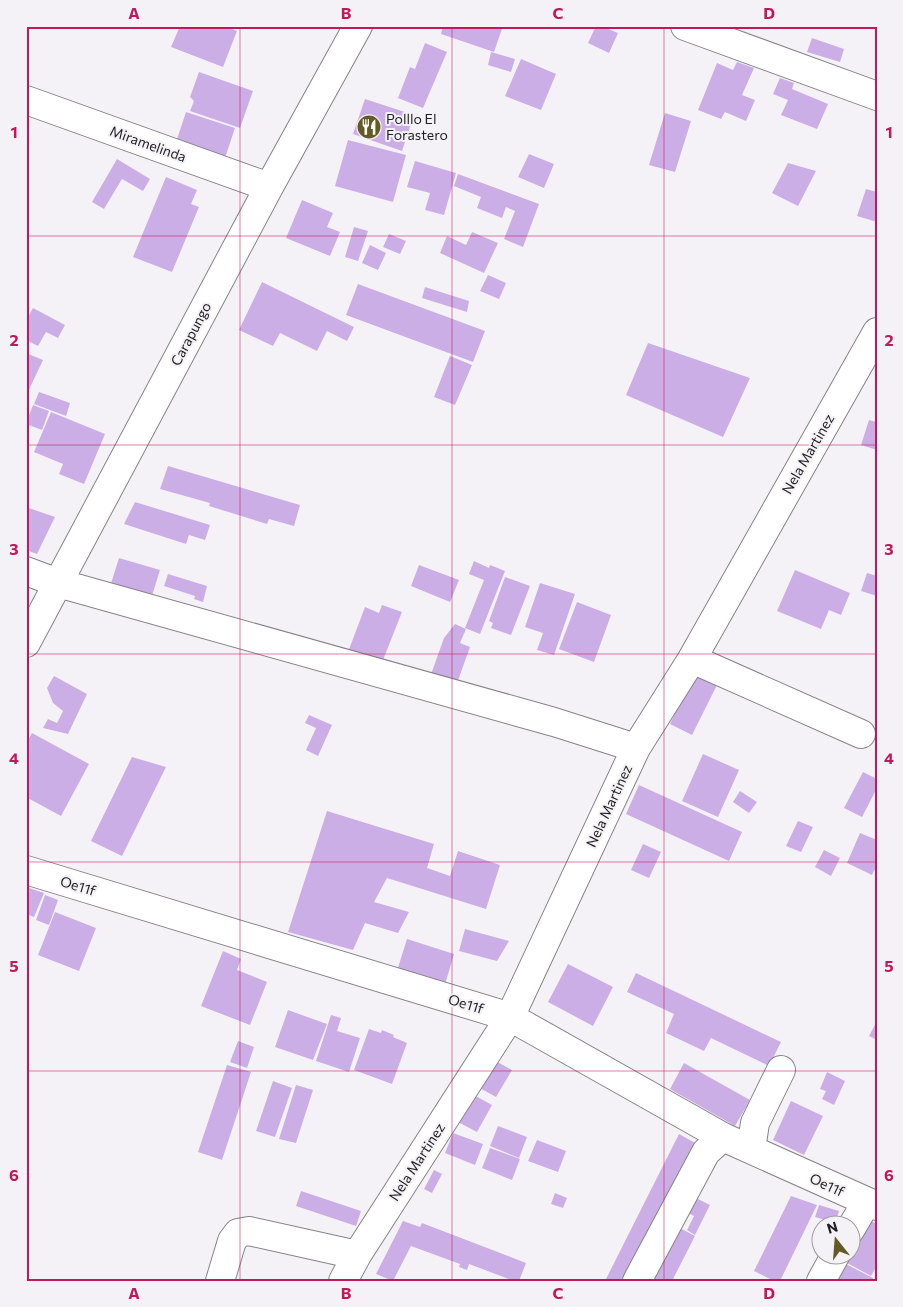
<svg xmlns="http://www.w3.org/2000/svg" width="903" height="1307" font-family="Commissioner,sans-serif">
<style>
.building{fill:#ccaee6}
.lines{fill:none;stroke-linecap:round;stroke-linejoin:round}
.minor-casing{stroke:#868388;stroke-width:30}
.minor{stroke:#fff;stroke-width:28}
.grid{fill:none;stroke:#c2185b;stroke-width:1;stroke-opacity:0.55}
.labels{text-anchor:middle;stroke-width:4;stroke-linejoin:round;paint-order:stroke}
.poi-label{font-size:14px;fill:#1f1e20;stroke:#f5f2f7;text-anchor:start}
.street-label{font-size:14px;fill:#1f1e20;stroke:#f5f2f7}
.neatline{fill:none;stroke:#c2185b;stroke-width:2}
.grid-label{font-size:16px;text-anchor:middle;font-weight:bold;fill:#c2185b}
</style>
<rect width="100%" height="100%" fill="#f5f2f7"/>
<path class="building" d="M180,26h45l12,5 -14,36 -52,-20z
M443,26h60l-9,26 -53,-18z
M596,26h5l17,7 -9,20 -21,-10z
M812,38l32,11 -4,13 -33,-10z
M425,43l22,9 -24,56 -25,-10 12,-31 5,2z
M491,52l24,7 -4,13 -23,-7z
M521,59l35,15 -15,36 -36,-14z
M737,62l17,6 -12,27 13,5 -9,21 -21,-9 -4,7 -23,-9 19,-47 16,7z
M199,72l54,19 -13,37 -50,-17 4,-10 -4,-4z
M780,78l14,5 -2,6 36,15 -11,25 -36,-14 7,-15 -15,-6z
M365,99l49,16 -12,36 -49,-17z
M186,112l49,16 -10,30 -49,-16z
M665,113l26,8 -16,51 -26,-7z
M348,140l58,15 -13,47 -58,-16z
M529,154l25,10 -10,24 -26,-11z
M117,159l33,20 -7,12 -21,-12 -18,30 -12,-7z
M415,161l41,12 -12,42 -19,-5 5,-17 -23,-6z
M788,163l28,8 -18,35 -26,-13z
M458,174l81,30 -16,43 -19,-8 11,-28 -9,-4 -4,11 -25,-10 4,-11 -27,-11z
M166,177l31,13 -6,14 8,3 -27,65 -39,-15z
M866,189l11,3v30l-20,-6z
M302,200l31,13 -6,14 13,5 -10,24 -44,-18z
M354,227l14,4 -10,30 -13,-4z
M472,232l26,11 -14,30 -44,-20 7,-17 19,9z
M389,234l17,7 -6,13 -17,-7z
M370,245l16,8 -8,17 -16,-7z
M488,275l18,8 -7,16 -19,-8z
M262,282l92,45 -7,14 -20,-10 -10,20 -37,-18 -7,13 -34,-16z
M358,284l127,47 -12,31 -127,-47z
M425,287l44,14 -2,11 -45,-14z
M33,308l32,17 -7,13 -12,-6 -8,14 -12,-6v-19z
M648,343l102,35 -27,59 -97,-42z
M26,353l17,7 -17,36z
M450,356l22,9 -17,40 -21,-8z
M39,392l31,11 -4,13 -32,-12z
M33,405l16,6 -7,19 -16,-6z
M51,412l54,22 -21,50 -25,-10 4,-10 -29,-12z
M869,420l8,2v28l-16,-5z
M168,466l132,39 -6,21 -25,-7 -2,5 -58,-18 1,-3 -50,-14z
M135,502l75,23 -5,15 -16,-5 -3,9 -62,-20z
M26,507l29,10 -18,37 -11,-4z
M119,558l41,12 -11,35 -41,-12z
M474,561l15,7 1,-3 15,6 -25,63 -15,-6 19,-48 -15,-6z
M419,565l40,15 -9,22 -39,-16z
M795,570l55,23 -9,22 -12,-5 -8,19 -44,-18z
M867,573l10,3v20l-16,-5z
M168,574l39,12 -4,16 -9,-3 1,-3 -31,-10z
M505,577l25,9 -19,49 -20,-7 2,-5 -4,-2z
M540,583l35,11 -21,61 -17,-5 6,-17 -18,-6z
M577,602l34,13 -17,47 -35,-13z
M382,605l20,7 -21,53 -33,-13 17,-45 14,6z
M455,624l11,5 -6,14 10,4 -14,39 -26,-9 14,-39z
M695,672l23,11 -26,52 -22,-11z
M54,676l33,18 -19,40 -25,-6 5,-9 9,4 6,-12 -10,-8 -6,-15z
M309,715l23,10 -14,31 -12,-6 10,-22 -11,-5z
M32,733l57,31 -28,52 -35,-19v-53z
M703,754l36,16 -21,47 -36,-16z
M132,757l34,10 -44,89 -31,-15z
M863,772l14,7v9l-15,29 -18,-9z
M639,785l103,47 -13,29 -103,-47z
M740,791l17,11 -8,11 -16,-11z
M327,811l107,33 -7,24 23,8 8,-25 42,14 -14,44 -99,-31 -13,24 35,10 -11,21 -33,-10 -12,27 -65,-18z
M798,821l15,6 -12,25 -15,-6z
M860,833l17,7v31l-3,-1 -2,5 -25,-12z
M643,844l18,8 -12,26 -18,-8z
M824,850l16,8 -9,18 -16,-9z
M26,887l18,6 -10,24 -8,-3z
M45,895l13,5 -9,25 -13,-5z
M55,912l41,16 -17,43 -41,-16z
M465,929l44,12 -12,20 -38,-10z
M407,939l47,15 -10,34 -48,-14z
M223,951l18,8 -4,11 30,12 -17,43 -49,-19z
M568,964l45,23 -20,39 -45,-24z
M636,973l145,69 -12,24 -58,-28 -7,13 -38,-18 8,-19 -47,-22z
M288,1010l39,14 -14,36 -38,-13z
M331,1015l10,3 -4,13 23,7 -11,34 -33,-11z
M877,1021v19l-8,-4z
M369,1029l12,4 1,-3 12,5 -1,2 14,6 -15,41 -38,-14z
M238,1041l16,6 -7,21 -17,-6z
M492,1059l20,11 -16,27 -20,-11z
M684,1063l66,37 -15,26 -65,-37z
M227,1065l24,7 -29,88 -24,-8z
M827,1072l18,9 -11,24 -12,-6 4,-8 -6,-2z
M273,1081l19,7 -17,49 -19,-6z
M296,1085l17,5 -17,53 -17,-4z
M472,1094l20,11 -15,27 -21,-11z
M791,1101l32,15 -19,39 -31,-15z
M498,1126l29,11 -8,21 -29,-12z
M453,1133l30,11 -8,21 -30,-12z
M679,1134l18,10 -16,33 -3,-2 -11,21 -35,85h-27z
M537,1140l29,11 -8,21 -30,-11z
M490,1148l30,11 -8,21 -30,-12z
M434,1170l8,4 -10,19 -8,-4z
M301,1191l60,20 -5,15 -60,-20z
M555,1193l12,5 -4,10 -12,-4z
M791,1196l26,9 -37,76h-6l-20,-10z
M696,1198l14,7 -15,30 -8,-5 7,-14 -6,-3z
M819,1205l20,6 -4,12 -20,-6z
M863,1217l14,7v41l-6,11 -31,-17 2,-5h8v-14z
M403,1221l17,6 2,-4 104,40 -7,18h-5l-45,-17 -2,6 -8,-3 1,-3 -49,-18 -18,35 -17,-7z
M676,1226l19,10 -23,45h-24z
M842,1262l31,16 -1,3h-40z"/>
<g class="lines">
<defs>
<path id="minor" d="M685,26l192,70
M26,100l243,87
M26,571l32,12 496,139 82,26
M26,643l243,-456 89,-161
M692,659l169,75
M26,870l484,147 213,120 154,69
M751,1149l4,-26 26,-53
M850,1230l16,-27
M220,1281l12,-40 6,-8 11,-2 108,24
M343,1281l14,-26 153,-238 126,-269 56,-89 185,-327
M637,1281l69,-129 17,-15
M821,1281l15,-27"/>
</defs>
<use href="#minor" class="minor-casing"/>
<use href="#minor" class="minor"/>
</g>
<path class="grid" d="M240,26v1255M452,26v1255M664,26v1255M26,236h851M26,445h851M26,654h851M26,862h851M26,1071h851"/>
<defs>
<symbol id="restaurant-disc" viewBox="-11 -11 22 22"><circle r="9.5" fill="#635a26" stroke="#f5f2f7"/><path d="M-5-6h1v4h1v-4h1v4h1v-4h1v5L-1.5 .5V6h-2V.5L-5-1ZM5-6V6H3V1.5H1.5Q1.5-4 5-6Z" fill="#fff"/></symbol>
</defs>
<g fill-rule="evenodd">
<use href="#restaurant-disc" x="355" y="113" width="28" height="28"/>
</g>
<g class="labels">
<g class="poi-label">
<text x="386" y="124">Polllo El<tspan x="386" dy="16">Forastero</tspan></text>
</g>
<g class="street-label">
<text transform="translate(148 144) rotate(20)" y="5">Miramelinda</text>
<text transform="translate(191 334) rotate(-62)" y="5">Carapungo</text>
<text transform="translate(808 454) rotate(-60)" y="5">Nela Martinez</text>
<text transform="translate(609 806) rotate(-65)" y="5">Nela Martinez</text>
<text transform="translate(78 886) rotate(17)" y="5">Oe11f</text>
<text transform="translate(466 1004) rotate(17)" y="5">Oe11f</text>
<text transform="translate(417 1162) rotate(-57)" y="5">Nela Martinez</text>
<text transform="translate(827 1185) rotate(25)" y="5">Oe11f</text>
</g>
</g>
<rect width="903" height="1307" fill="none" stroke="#f5f2f7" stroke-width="55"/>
<g transform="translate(836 1240) rotate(343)"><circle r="24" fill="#f5f2f7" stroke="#9f9da1"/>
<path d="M0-4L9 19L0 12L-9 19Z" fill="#635a26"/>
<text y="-8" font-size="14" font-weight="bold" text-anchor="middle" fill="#1f1e20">N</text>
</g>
<rect x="28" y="28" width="848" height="1252" class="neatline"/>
<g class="grid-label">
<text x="134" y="19">A</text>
<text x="346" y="19">B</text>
<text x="558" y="19">C</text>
<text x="769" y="19">D</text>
<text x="14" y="138">1</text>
<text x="889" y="138">1</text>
<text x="14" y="346">2</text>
<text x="889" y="346">2</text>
<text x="14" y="555">3</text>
<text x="889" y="555">3</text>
<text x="14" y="764">4</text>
<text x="889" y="764">4</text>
<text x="14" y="972">5</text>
<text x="889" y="972">5</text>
<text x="14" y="1181">6</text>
<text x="889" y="1181">6</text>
<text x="134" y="1299">A</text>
<text x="346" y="1299">B</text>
<text x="558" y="1299">C</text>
<text x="769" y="1299">D</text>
</g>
</svg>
